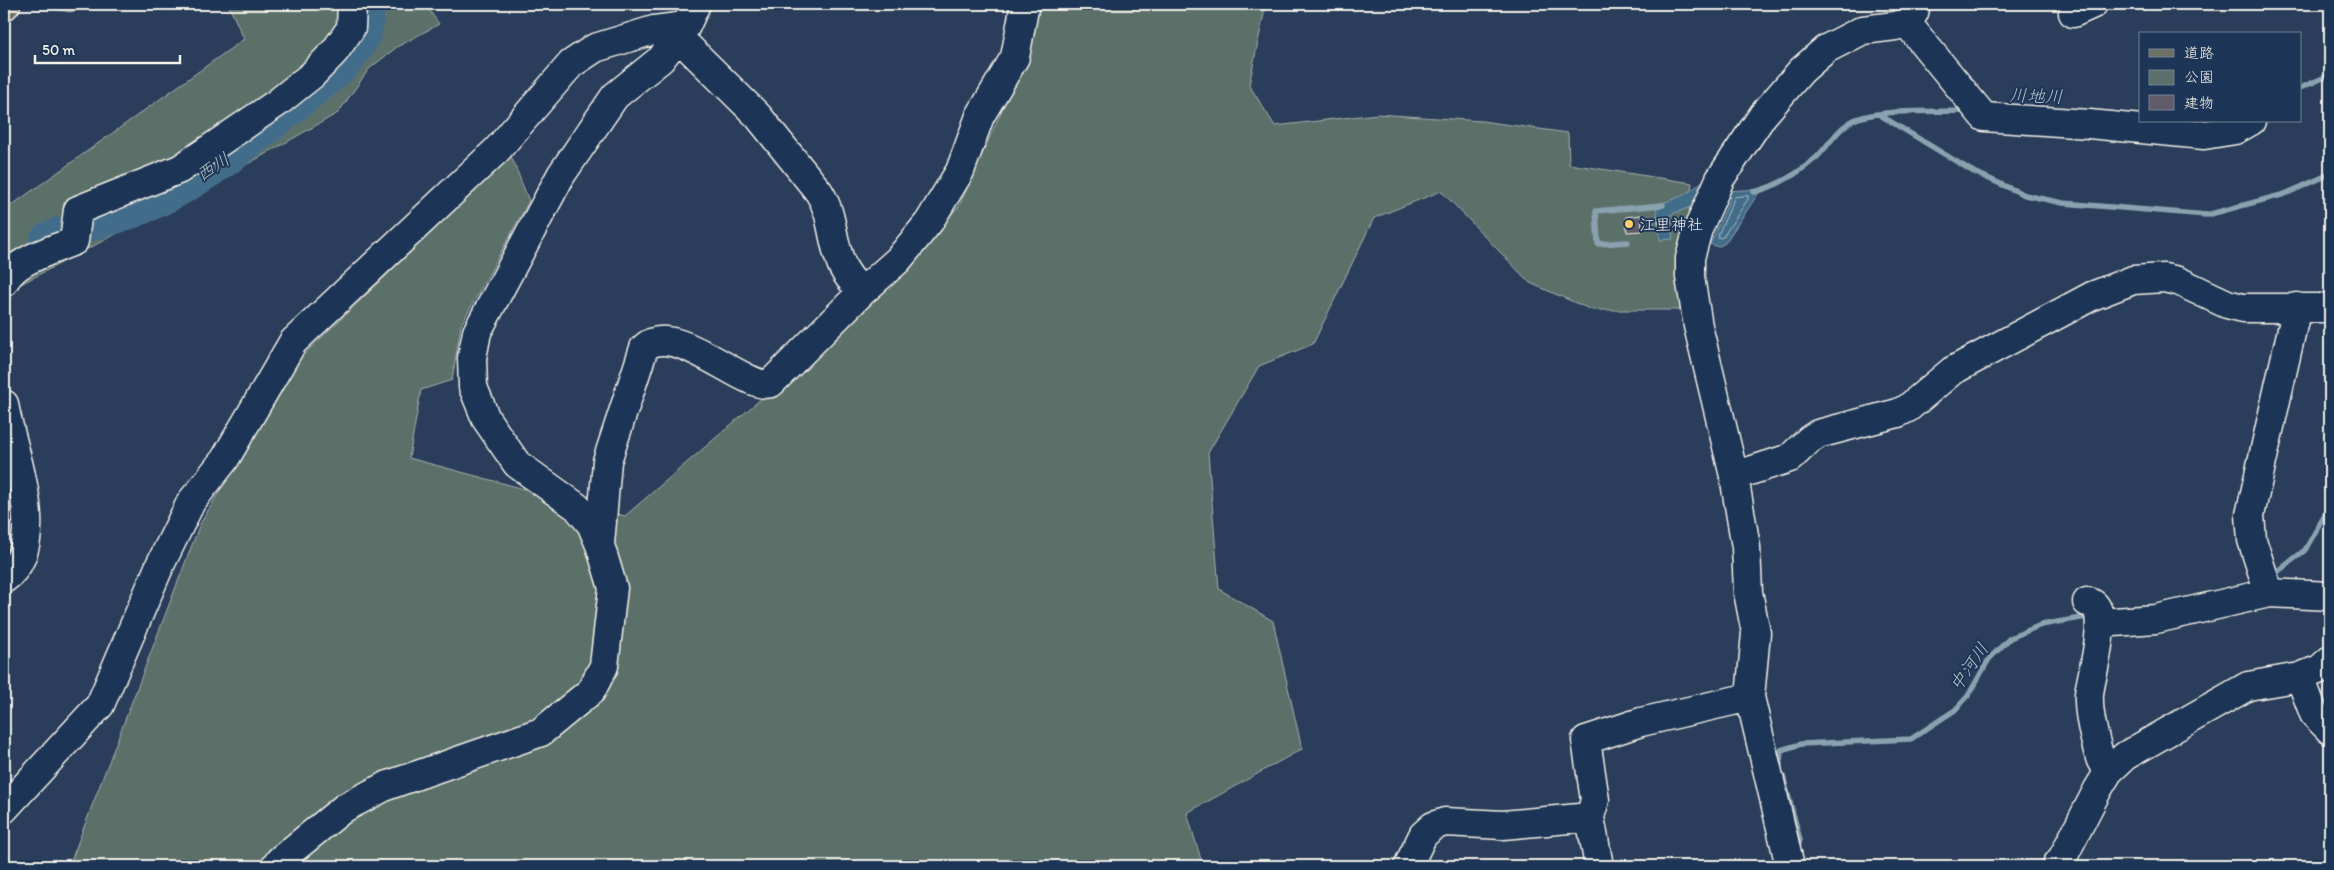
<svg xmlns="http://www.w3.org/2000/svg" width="2334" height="870" font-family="Itim,'Klee One',sans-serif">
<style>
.green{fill:#5b706b;stroke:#a8b0aa}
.water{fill:#436d8a;stroke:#8aa2b0}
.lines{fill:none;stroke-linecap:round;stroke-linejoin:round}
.shore{stroke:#adbcc2;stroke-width:1}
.stream{stroke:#8aa2b0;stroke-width:5.5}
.river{stroke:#436d8a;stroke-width:35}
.building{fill:#605c6c;stroke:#f4f1e8}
.minor-casing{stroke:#f4f1e8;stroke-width:31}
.major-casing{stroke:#f4f1e8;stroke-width:31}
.path{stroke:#f4f1e8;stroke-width:3;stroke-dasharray:5 4;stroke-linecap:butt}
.minor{stroke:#1d3557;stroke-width:28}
.major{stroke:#6c7065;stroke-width:28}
.poi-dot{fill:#ffd166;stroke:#1d3557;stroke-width:2}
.labels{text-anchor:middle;stroke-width:4;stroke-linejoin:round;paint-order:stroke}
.poi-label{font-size:16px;fill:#f4f1e8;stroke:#1d3557;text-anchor:start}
.water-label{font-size:18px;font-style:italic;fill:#b6c3c7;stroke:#1d3557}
</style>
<rect width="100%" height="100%" fill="#2a3d5b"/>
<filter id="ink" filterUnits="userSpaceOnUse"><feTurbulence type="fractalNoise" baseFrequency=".02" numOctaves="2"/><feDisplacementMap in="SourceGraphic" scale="10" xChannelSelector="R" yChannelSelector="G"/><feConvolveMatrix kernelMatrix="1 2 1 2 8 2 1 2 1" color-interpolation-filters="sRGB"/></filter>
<g filter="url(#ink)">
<path class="green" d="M30,4h66l-26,8z
M228,4h197l14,20 -42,23 -28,22 -31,44 -108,61 -226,119v-85l8,-3 232,-166z
M1007,4h259l-17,81 26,41 102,-12 105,7 86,12 1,31 123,19 -12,127h-88l-62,-27 -89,-92 -67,27 -61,126 -54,22 -51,87 11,136 54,32 29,128 -115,64 16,53h-1134l131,-342 99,-165 212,-203 18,45 -68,124 -9,55 -31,10 -12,68 216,58 245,-211 89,-99 63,-141z"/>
<path class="water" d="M1701,182l7,3 -15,21 -23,9 3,24 -13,1 -4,-36c17,-3 33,-10 45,-22z
M1759,189l1,2 -35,52 -7,4 -8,-3 20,-45 -1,-4 -3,-1v-3z"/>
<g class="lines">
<path class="shore" d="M1748,196v3l-25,38 -4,1 -1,-3 17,-38z"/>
<path class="stream" d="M2300,88l30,-13
M1880,115l92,56 53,24 38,8 144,12 78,-21 45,-20
M1754,192c24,-6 45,-19 63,-35 13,-13 23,-33 42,-39 29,-9 75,-6 106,-7
M1628,242l-30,2 -2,-33 67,-6
M2271,577l34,-27 25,-44
M1780,765l1,-15 20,-6 110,-5 44,-29 13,-14 21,-37 21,-21 31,-13 51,-9
M1783,776l17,64 -3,9"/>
<path class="river" d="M47,240c29,-15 60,-19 90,-31 63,-25 116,-70 167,-112 20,-17 47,-35 58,-60 5,-11 6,-22 4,-33"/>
</g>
<path class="building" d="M1641,215l1,16 -15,1 -1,-15z"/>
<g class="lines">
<defs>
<path id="minor" d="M2073,13l20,-9
M1906,22l78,95 105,7 115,11 31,-5 16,-9
M678,37l80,79 61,76c14,22 12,44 21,68 4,13 13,22 22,32
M4,282c12,-23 47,-31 70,-41l4,-31 102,-41 97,-66 35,-28 23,-24 16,-23 1,-24
M4,404c8,49 48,140 0,175
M1734,476l56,-18 19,-18 9,-6 80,-21 10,-5 44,-37 140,-75 41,-16 31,-2 14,3 49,23 16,4h87
M600,544l7,-83 37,-113c30,-30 104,45 127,35l91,-91 36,-32 31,-38 31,-51 20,-55 35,-59 10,-53
M2269,593l-17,-53 -2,-25 47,-208
M2087,602c27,0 3,77 2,92 -1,18 6,47 11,64 1,5 6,9 9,13
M2100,623l56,-4 113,-26 61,3
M2300,677l14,37 16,16
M4,809l96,-104 60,-140 31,-63 34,-43 68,-117 204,-192 74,-86 24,-16 59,-18 32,-4
M276,866l4,-6 64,-52 42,-22 155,-54 50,-41 13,-25 9,-78 -13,-43 -9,-21 -14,-17 -60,-43 -31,-45 -13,-32 -1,-29 5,-26 84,-157 54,-79 46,-37 25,-33 10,-22
M1408,866l15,-31 10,-9 12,-4 58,3 87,-8
M1599,866l-9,-49 5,-17 -9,-60 55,-18 109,-25
M1790,866l-40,-169 6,-64 -8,-41 -2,-45 -12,-71 -36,-150 -8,-49v-19l8,-29 22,-50 43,-64 38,-44 25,-22 37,-19 32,-4 11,-4 8,-9 2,-9
M2056,866l7,-9 35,-68 11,-18 16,-15 123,-70 52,-9 20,-8 10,-9"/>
<path id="major" d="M4,6l2,-2"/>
</defs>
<use href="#minor" class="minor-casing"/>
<use href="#major" class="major-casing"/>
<path class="path" d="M1649,223l28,-3"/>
<use href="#minor" class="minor"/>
<use href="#major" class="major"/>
</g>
</g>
<circle class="poi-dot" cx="1629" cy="224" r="5"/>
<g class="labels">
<g class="poi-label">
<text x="1639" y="230">江里神社</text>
</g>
<g class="water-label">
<text transform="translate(2036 96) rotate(2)" y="6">川地川</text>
<text transform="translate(213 167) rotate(-33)" y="6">西川</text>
<text transform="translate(1969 667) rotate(-55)" y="6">中河川</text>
</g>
</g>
<rect width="2334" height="870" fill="none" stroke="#1d3557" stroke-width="20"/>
<rect x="10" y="10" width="2314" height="850" fill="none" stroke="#f4f1e8" stroke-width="2" filter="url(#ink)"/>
<rect x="2139" y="32" width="162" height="90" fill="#1d3557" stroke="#738091"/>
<rect x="2149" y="49" width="25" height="8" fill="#6c7065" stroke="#738091"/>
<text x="2184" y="58" font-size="15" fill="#f4f1e8">道路</text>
<rect x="2149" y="70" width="25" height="15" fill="#5b706b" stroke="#738091"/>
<text x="2184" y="82" font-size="15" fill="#f4f1e8">公園</text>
<rect x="2149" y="95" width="25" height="15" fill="#605c6c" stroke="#738091"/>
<text x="2184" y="108" font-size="15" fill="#f4f1e8">建物</text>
<path d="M35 55v8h145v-8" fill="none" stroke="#f4f1e8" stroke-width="2.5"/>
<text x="42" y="55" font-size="15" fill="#f4f1e8" stroke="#1d3557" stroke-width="4" paint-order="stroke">50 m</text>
</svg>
